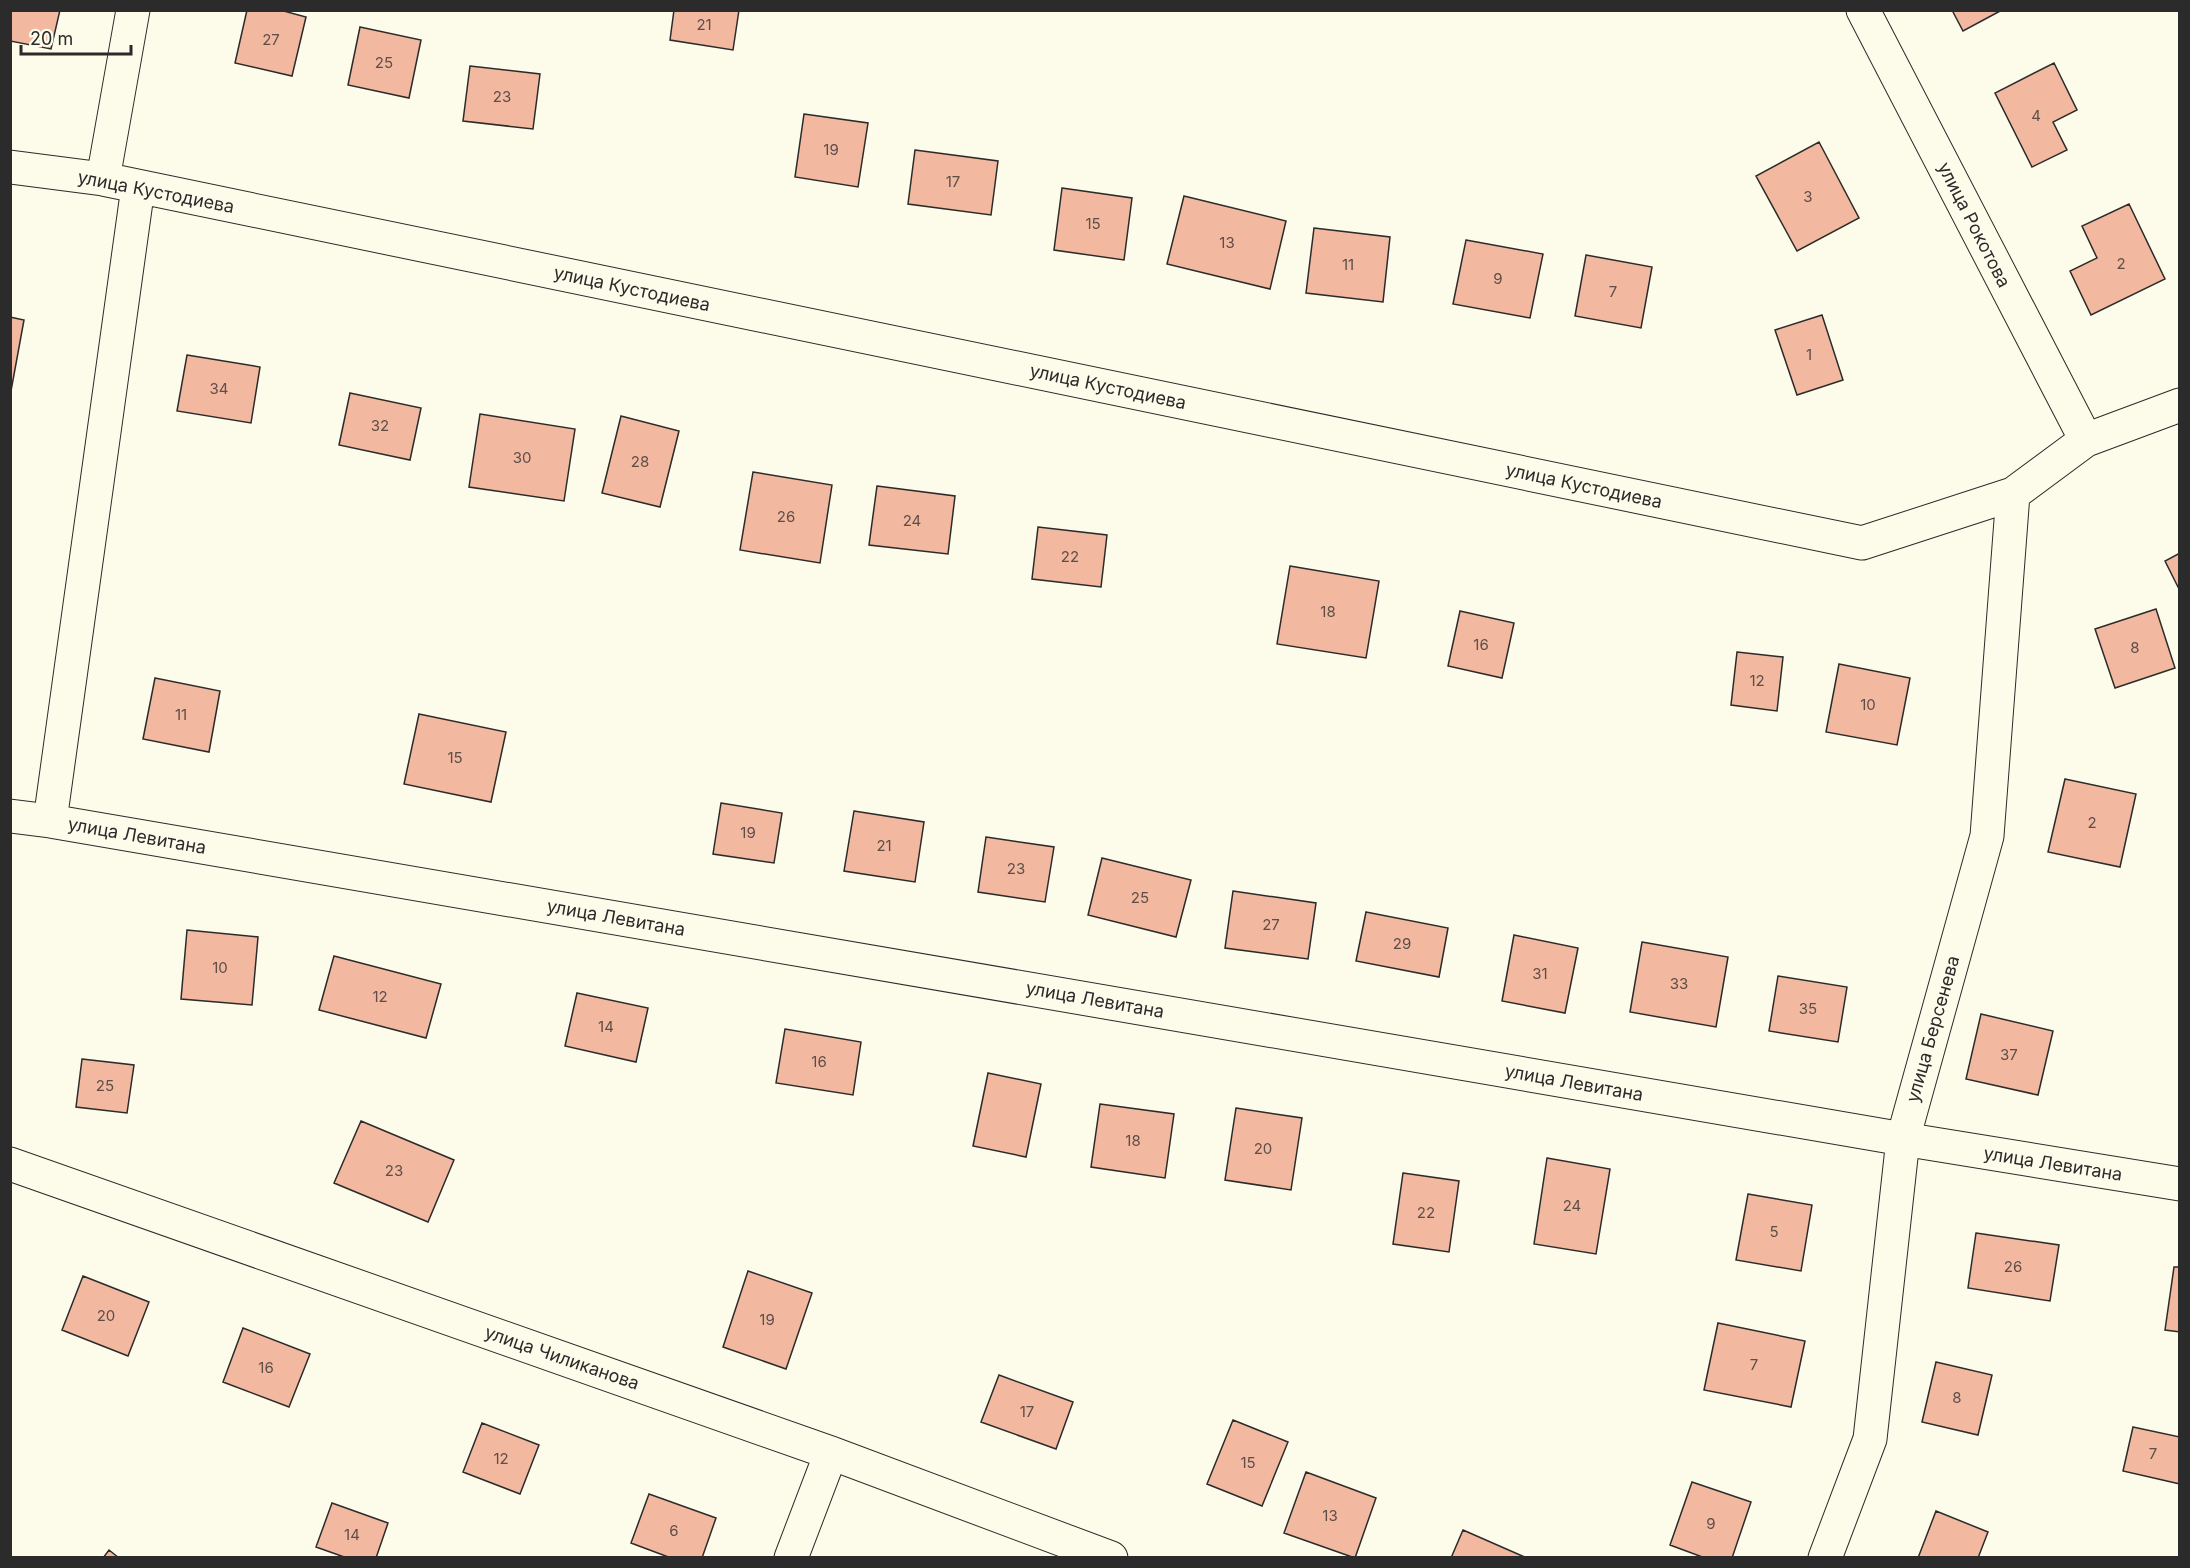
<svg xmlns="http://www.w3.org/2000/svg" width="2190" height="1568" font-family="Inter,sans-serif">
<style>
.building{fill:#f2b8a0;stroke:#2b2b2b;stroke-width:1.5}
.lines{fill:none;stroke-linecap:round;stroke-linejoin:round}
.minor-casing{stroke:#2b2b2b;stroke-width:35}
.minor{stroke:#fdfbea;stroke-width:33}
.labels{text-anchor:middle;stroke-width:4.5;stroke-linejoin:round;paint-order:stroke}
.number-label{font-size:15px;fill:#5d4e48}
.street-label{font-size:18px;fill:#2b2b2b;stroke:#fdfbea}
</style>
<rect width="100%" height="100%" fill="#fdfbea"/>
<path class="building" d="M10,10h50l-9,39 -41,-8z
M247,10h33l26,7 -14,59 -57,-13z
M674,10h65l-6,40 -63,-10z
M1952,10h50l-39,21z
M360,27l61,13 -12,58 -61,-13z
M2054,63l23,47 -24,12 14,28 -35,17 -37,-74z
M470,66l70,8 -7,55 -70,-8z
M804,114l64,9 -10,64 -63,-10z
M1819,142l40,76 -62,33 -41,-75z
M915,150l83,11 -7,54 -83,-11z
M1062,188l70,10 -8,62 -70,-10z
M1184,196l102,25 -16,68 -103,-25z
M2129,204l36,75 -74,36 -21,-44 27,-13 -15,-32z
M1314,228l76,9 -7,65 -77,-9z
M1466,240l77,14 -13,64 -77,-14z
M1586,255l66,12 -11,61 -66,-12z
M1822,315l21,65 -46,15 -22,-65z
M10,317l14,3 -13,71h-1z
M187,355l73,12 -9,56 -74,-12z
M350,393l71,15 -11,52 -71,-15z
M480,414l95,15 -11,72 -95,-14z
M621,416l58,15 -19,76 -58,-14z
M753,472l79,13 -12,78 -80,-13z
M877,486l78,10 -7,58 -79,-9z
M1038,527l69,8 -6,52 -69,-8z
M2180,553v38l-15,-30z
M1290,566l89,15 -13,77 -89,-14z
M2156,609l19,59 -60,20 -20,-59z
M1460,611l54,12 -12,55 -54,-12z
M1737,652l46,5 -6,54 -46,-6z
M1839,664l71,14 -13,67 -71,-13z
M155,678l65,13 -11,61 -66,-13z
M419,714l87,18 -15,70 -87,-18z
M2065,779l71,15 -16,73 -72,-15z
M721,803l61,10 -8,50 -61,-9z
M854,811l70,11 -9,60 -71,-11z
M986,837l68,10 -9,55 -67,-10z
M1102,858l89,22 -15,57 -88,-22z
M1233,891l83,12 -8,56 -83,-11z
M1366,912l82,16 -9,49 -83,-16z
M187,930l71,7 -6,68 -71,-6z
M1514,935l64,13 -13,65 -63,-12z
M1642,942l86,15 -12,70 -86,-15z
M334,956l107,28 -15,54 -107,-28z
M1778,976l69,11 -9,55 -69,-11z
M577,993l71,15 -12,54 -71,-16z
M1981,1014l72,17 -15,64 -72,-16z
M785,1029l76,13 -8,53 -77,-12z
M82,1059l52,6 -7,48 -51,-6z
M988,1073l53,11 -15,73 -53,-11z
M1100,1104l74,10 -9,64 -74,-11z
M1236,1108l66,10 -11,72 -66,-10z
M361,1121l93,39 -26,62 -94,-39z
M1547,1158l63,11 -14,85 -62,-10z
M1403,1173l56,8 -10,71 -56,-8z
M1748,1194l64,11 -11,66 -65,-11z
M1976,1233l83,12 -9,56 -82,-13z
M2174,1267h6v65l-15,-2z
M748,1271l64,22 -26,76 -63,-22z
M83,1276l66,26 -21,54 -66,-26z
M1718,1323l87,18 -14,66 -87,-17z
M243,1328l67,26 -21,53 -66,-25z
M1936,1362l56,13 -14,60 -56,-13z
M999,1375l74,27 -17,47 -75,-27z
M1233,1420l55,22 -26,64 -55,-22z
M482,1423l57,22 -19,49 -57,-22z
M2133,1427l47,10v47l-57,-13z
M1306,1472l70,26 -21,60 -71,-25z
M1692,1482l59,20 -19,56h-27l-35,-13z
M649,1494l67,24 -14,40h-31l-40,-15z
M332,1503l56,20 -12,35h-29l-31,-11z
M1936,1511l52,21 -10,26h-60z
M1463,1530l64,28h-76z
M109,1550l10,8h-16z"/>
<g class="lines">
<defs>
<path id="minor" d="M1863,10l223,430
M10,167l93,12 1759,364 151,-49 73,-54 94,-35
M103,179l30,-169
M10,816l40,5 1853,318 277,45
M50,821l88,-634
M10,1164l821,289 280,105
M791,1558l40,-105
M1825,1558l45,-119 33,-300 84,-303 26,-342"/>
</defs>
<use href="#minor" class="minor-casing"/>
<use href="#minor" class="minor"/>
</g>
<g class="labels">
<g class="number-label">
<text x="704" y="30">21</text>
<text x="271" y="45">27</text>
<text x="384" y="68">25</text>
<text x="502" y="102">23</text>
<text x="2036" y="121">4</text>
<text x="831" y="155">19</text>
<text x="953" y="187">17</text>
<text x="1808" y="202">3</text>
<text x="1093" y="229">15</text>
<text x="1227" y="248">13</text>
<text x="2121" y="269">2</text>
<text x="1348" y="270">11</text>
<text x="1498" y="284">9</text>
<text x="1613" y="297">7</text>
<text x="1809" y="360">1</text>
<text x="219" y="394">34</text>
<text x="380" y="431">32</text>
<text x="522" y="463">30</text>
<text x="640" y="467">28</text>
<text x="786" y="522">26</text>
<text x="912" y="526">24</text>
<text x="1070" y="562">22</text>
<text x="1328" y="617">18</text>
<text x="1481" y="650">16</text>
<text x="2135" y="653">8</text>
<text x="1757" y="686">12</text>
<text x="1868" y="710">10</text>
<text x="181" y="720">11</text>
<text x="455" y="763">15</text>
<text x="2092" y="828">2</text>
<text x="748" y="838">19</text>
<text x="884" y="851">21</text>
<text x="1016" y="874">23</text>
<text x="1140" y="903">25</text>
<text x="1271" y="930">27</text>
<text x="1402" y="949">29</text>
<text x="220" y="973">10</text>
<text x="1540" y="979">31</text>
<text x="1679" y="989">33</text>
<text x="380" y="1002">12</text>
<text x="1808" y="1014">35</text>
<text x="606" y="1032">14</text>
<text x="2009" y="1060">37</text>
<text x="819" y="1067">16</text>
<text x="105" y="1091">25</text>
<text x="1133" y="1146">18</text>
<text x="1263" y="1154">20</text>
<text x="394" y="1176">23</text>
<text x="1572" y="1211">24</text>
<text x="1426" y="1218">22</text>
<text x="1774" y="1237">5</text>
<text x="2013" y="1272">26</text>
<text x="106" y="1321">20</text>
<text x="767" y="1325">19</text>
<text x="1754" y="1370">7</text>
<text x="266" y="1373">16</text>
<text x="1957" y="1403">8</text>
<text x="1027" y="1417">17</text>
<text x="2153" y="1459">7</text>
<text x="501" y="1464">12</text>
<text x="1248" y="1468">15</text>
<text x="1330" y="1521">13</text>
<text x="1711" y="1529">9</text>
<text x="674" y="1536">6</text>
<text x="352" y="1540">14</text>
</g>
<g class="street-label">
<text transform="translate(156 192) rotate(11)" y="6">улица Кустодиева</text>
<text transform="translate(1974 225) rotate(63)" y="6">улица Рокотова</text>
<text transform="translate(632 289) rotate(12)" y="6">улица Кустодиева</text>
<text transform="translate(1108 387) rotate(12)" y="6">улица Кустодиева</text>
<text transform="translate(1584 486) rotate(12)" y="6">улица Кустодиева</text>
<text transform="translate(137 836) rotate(10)" y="6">улица Левитана</text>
<text transform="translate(616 918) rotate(10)" y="6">улица Левитана</text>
<text transform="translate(1095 1000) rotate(10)" y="6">улица Левитана</text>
<text transform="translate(1933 1029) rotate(-74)" y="6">улица Берсенева</text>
<text transform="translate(1574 1083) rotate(10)" y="6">улица Левитана</text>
<text transform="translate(2053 1164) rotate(9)" y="6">улица Левитана</text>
<text transform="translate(562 1358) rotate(19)" y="6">улица Чиликанова</text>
</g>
</g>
<rect width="2190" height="1568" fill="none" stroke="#2b2b2b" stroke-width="24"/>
<path d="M21 45v9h110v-9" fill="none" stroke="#2b2b2b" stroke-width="3"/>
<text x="30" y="45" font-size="18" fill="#2b2b2b" stroke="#fdfbea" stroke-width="4.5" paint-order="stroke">20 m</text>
</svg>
